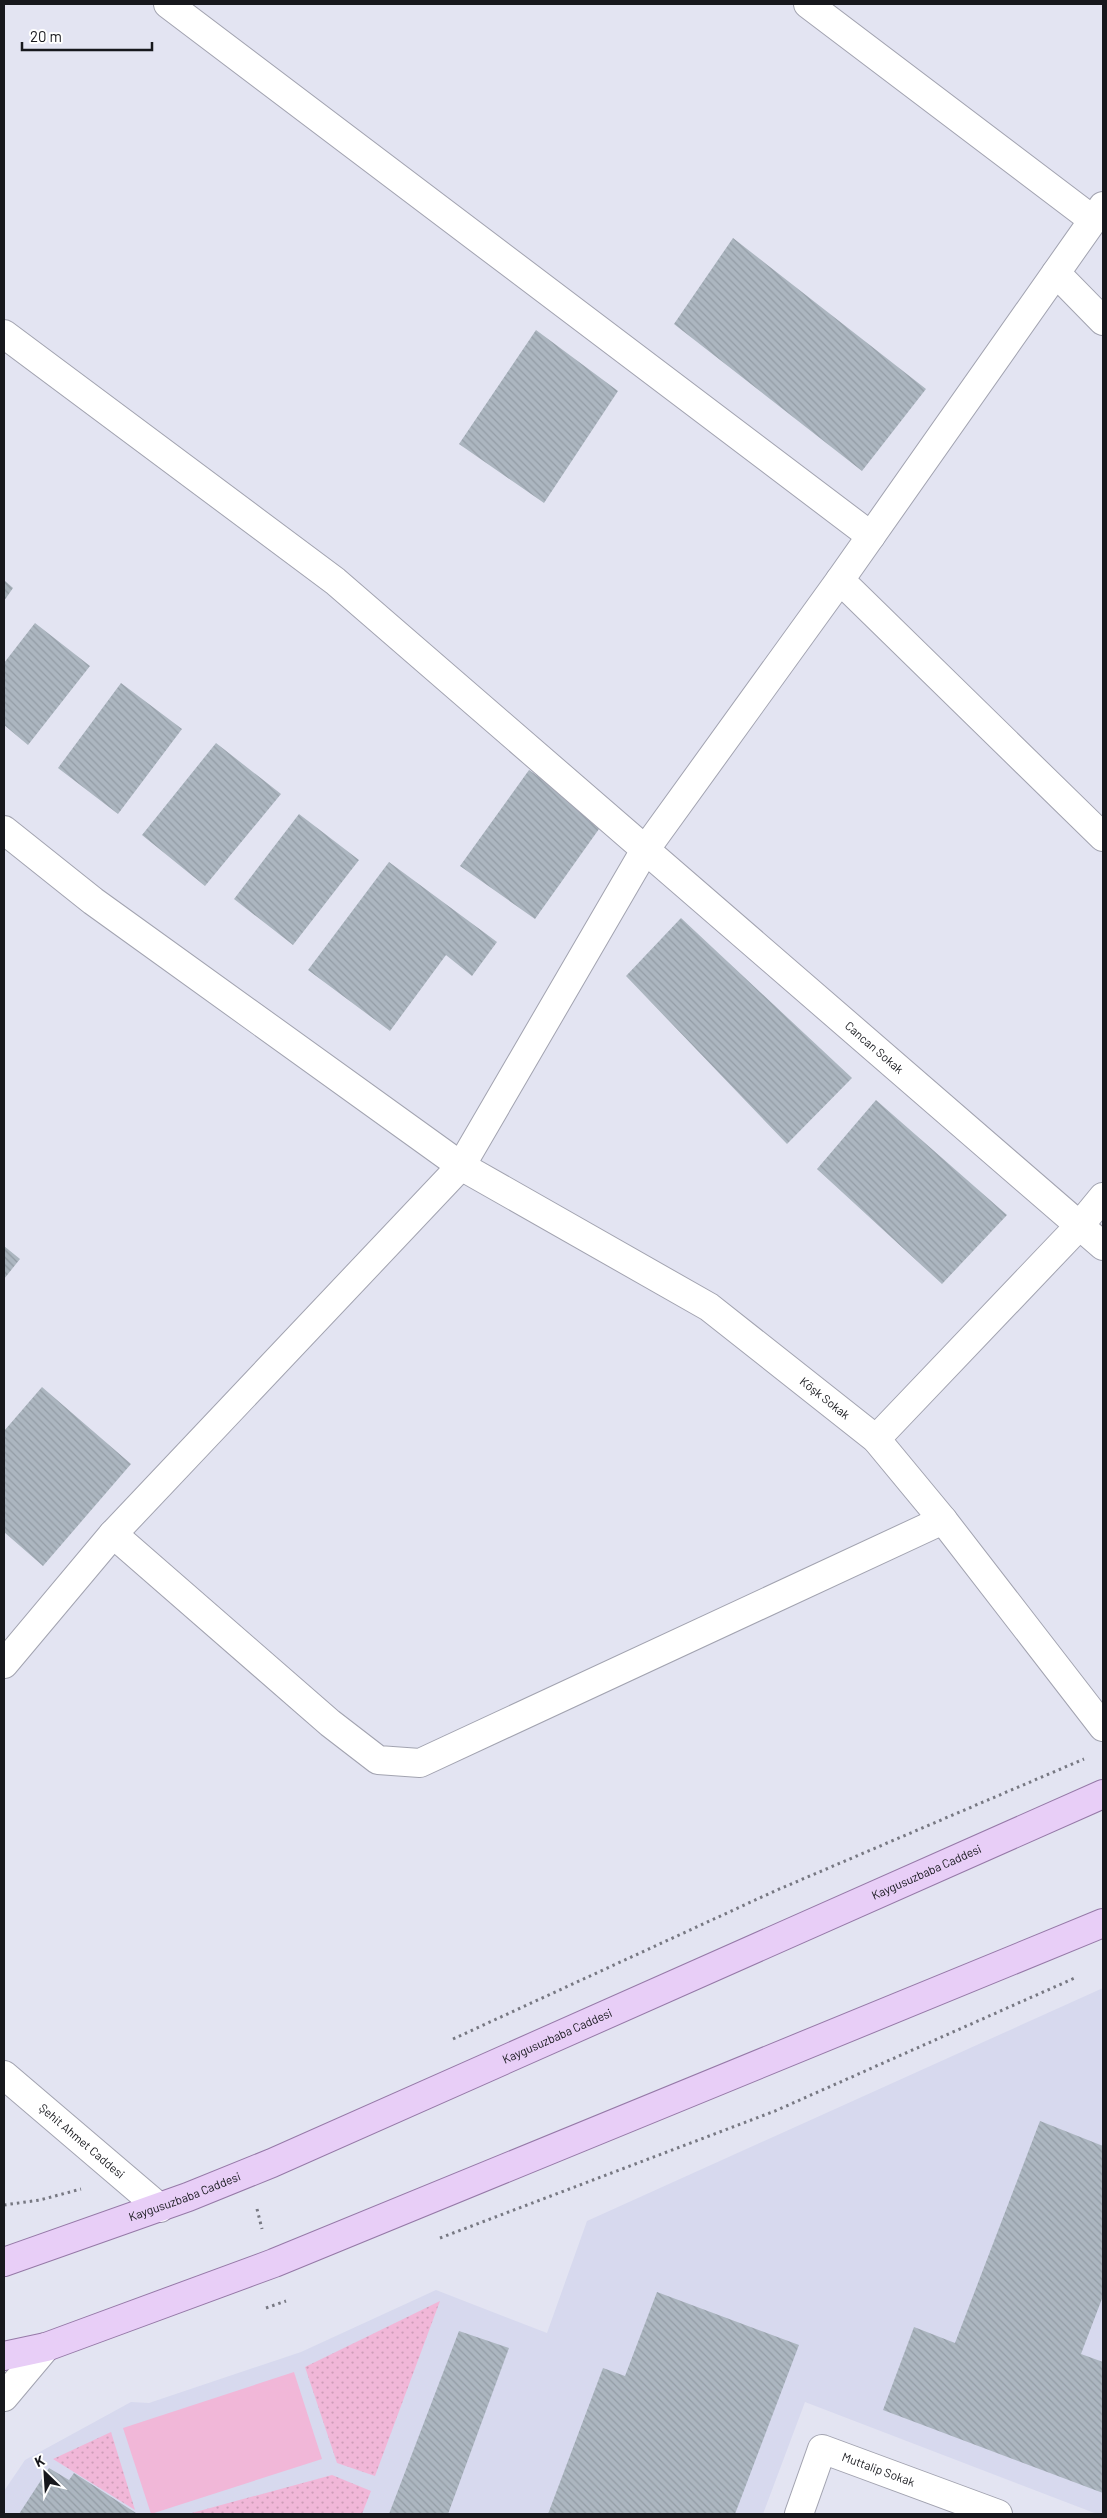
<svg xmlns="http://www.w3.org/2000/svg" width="1107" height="2518" font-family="Barlow,sans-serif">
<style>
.built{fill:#d7d9ee}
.grass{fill:url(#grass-dots)}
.pitch{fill:#f1b7d8}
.building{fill:url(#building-back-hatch)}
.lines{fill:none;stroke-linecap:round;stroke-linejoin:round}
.minor-casing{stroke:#a2a3b0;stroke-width:30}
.major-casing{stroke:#9579a7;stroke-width:30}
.path{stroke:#777882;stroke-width:3;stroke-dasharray:2.5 4;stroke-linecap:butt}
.minor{stroke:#fff;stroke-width:28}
.major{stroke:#e8cef7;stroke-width:28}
.labels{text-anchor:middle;stroke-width:4;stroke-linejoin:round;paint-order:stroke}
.street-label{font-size:12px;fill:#17181d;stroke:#fff}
</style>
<defs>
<pattern id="grass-dots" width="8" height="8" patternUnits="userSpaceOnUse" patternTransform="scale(1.25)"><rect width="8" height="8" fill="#f1b7d8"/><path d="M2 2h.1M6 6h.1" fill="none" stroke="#ce9db9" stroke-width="1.8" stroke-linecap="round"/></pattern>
<pattern id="building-back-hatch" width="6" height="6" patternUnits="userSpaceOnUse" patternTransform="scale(1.25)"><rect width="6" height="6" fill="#acb6c0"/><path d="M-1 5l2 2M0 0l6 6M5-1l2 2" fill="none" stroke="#939ca5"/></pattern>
</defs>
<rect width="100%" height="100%" fill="#e3e4f2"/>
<path class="built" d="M1103,1988v526h-6l-292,-112 -42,112h-759v-23l21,-31 106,-58 18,1 152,-51 135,-62 111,43 40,-112z"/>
<path class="grass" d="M440,2301l-65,175 -38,-13 -32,-96z
M111,2432l24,78 -82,-51z
M332,2475l39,16 -9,23h-174z"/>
<path class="pitch" d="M294,2372l28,87 -171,55 -28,-86z"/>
<path class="building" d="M733,238l193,151 -64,82 -188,-147z
M536,330l82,61 -74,112 -85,-59z
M4,580l9,8 -9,13z
M35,623l55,43 -62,79 -24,-20v-62z
M121,683l61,46 -64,85 -60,-46z
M216,743l65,51 -76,92 -63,-51z
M529,770l75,52 -69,97 -75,-53z
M299,814l60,46 -66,85 -59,-46z
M389,862l108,80 -25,34 -26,-21 -56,76 -82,-61z
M681,918l171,160 -65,66 -161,-168z
M876,1100l131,115 -65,69 -125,-115z
M4,1246l16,13 -16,20z
M42,1387l89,77 -88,102 -39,-34v-101z
M1040,2121l63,25v150l-22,58 22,8v131l-220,-83 31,-83 41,16z
M657,2292l142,53 -64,169h-187l55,-146 22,8z
M459,2331l50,17 -61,166h-59z
M49,2468l20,12 5,-7 62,40 -117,1z"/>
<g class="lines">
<defs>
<g id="minor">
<path d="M168,4l703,532"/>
<path d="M808,4l285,216"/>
<path d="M1056,273l47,48"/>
<path id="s1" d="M4,334l331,247 768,665"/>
<path d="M840,580l263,257"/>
<path id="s2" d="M4,830l89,71 368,265 248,141 167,132 67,81 160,207"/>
<path d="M876,1439l204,-214 23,-28"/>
<path d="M113,1534l217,189 48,37 42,3 523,-243"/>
<path d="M4,1664l109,-130 348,-368 184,-316 195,-270 263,-374"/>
<path id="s3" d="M4,2075l156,133"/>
<path d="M4,2397l42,-50"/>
<path id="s4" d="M799,2514l23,-65 176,65"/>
</g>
<g id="major">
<path id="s5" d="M4,2262l184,-65 84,-34 831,-369"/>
<path d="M4,2356l42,-9 228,-84 829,-340"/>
</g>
</defs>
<use href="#minor" class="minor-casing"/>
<use href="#major" class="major-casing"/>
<path class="path" d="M453,2039l324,-149 307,-131
M4,2205l36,-5 41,-11
M257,2209l5,20
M440,2238l335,-127 302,-134
M266,2308l20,-7"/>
<use href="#minor" class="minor"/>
<use href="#major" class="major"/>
</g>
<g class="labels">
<g class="street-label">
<text dy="4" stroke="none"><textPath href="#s1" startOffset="1126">Cancan Sokak</textPath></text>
<text dy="4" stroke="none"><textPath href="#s2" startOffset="1000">Köşk Sokak</textPath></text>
<text dy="4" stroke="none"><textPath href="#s5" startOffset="1002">Kaygusuzbaba Caddesi</textPath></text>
<text dy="4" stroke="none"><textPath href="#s5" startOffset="598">Kaygusuzbaba Caddesi</textPath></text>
<text dy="4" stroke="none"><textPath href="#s3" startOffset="102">Şehit Ahmet Caddesi</textPath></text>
<text dy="4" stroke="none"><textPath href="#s5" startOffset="192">Kaygusuzbaba Caddesi</textPath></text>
<text dy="4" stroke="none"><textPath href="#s4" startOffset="129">Muttalip Sokak</textPath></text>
</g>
</g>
<rect width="1107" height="2518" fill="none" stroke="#17181d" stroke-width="10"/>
<g transform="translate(45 2473) rotate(335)" stroke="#ffffff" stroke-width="4" paint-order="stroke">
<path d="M0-4L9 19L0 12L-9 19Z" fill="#17181d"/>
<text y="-8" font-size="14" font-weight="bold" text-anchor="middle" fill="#17181d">K</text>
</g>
<path d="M22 42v8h130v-8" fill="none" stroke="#17181d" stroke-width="2.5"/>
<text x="30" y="42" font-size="15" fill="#17181d" stroke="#ffffff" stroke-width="4" paint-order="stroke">20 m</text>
</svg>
